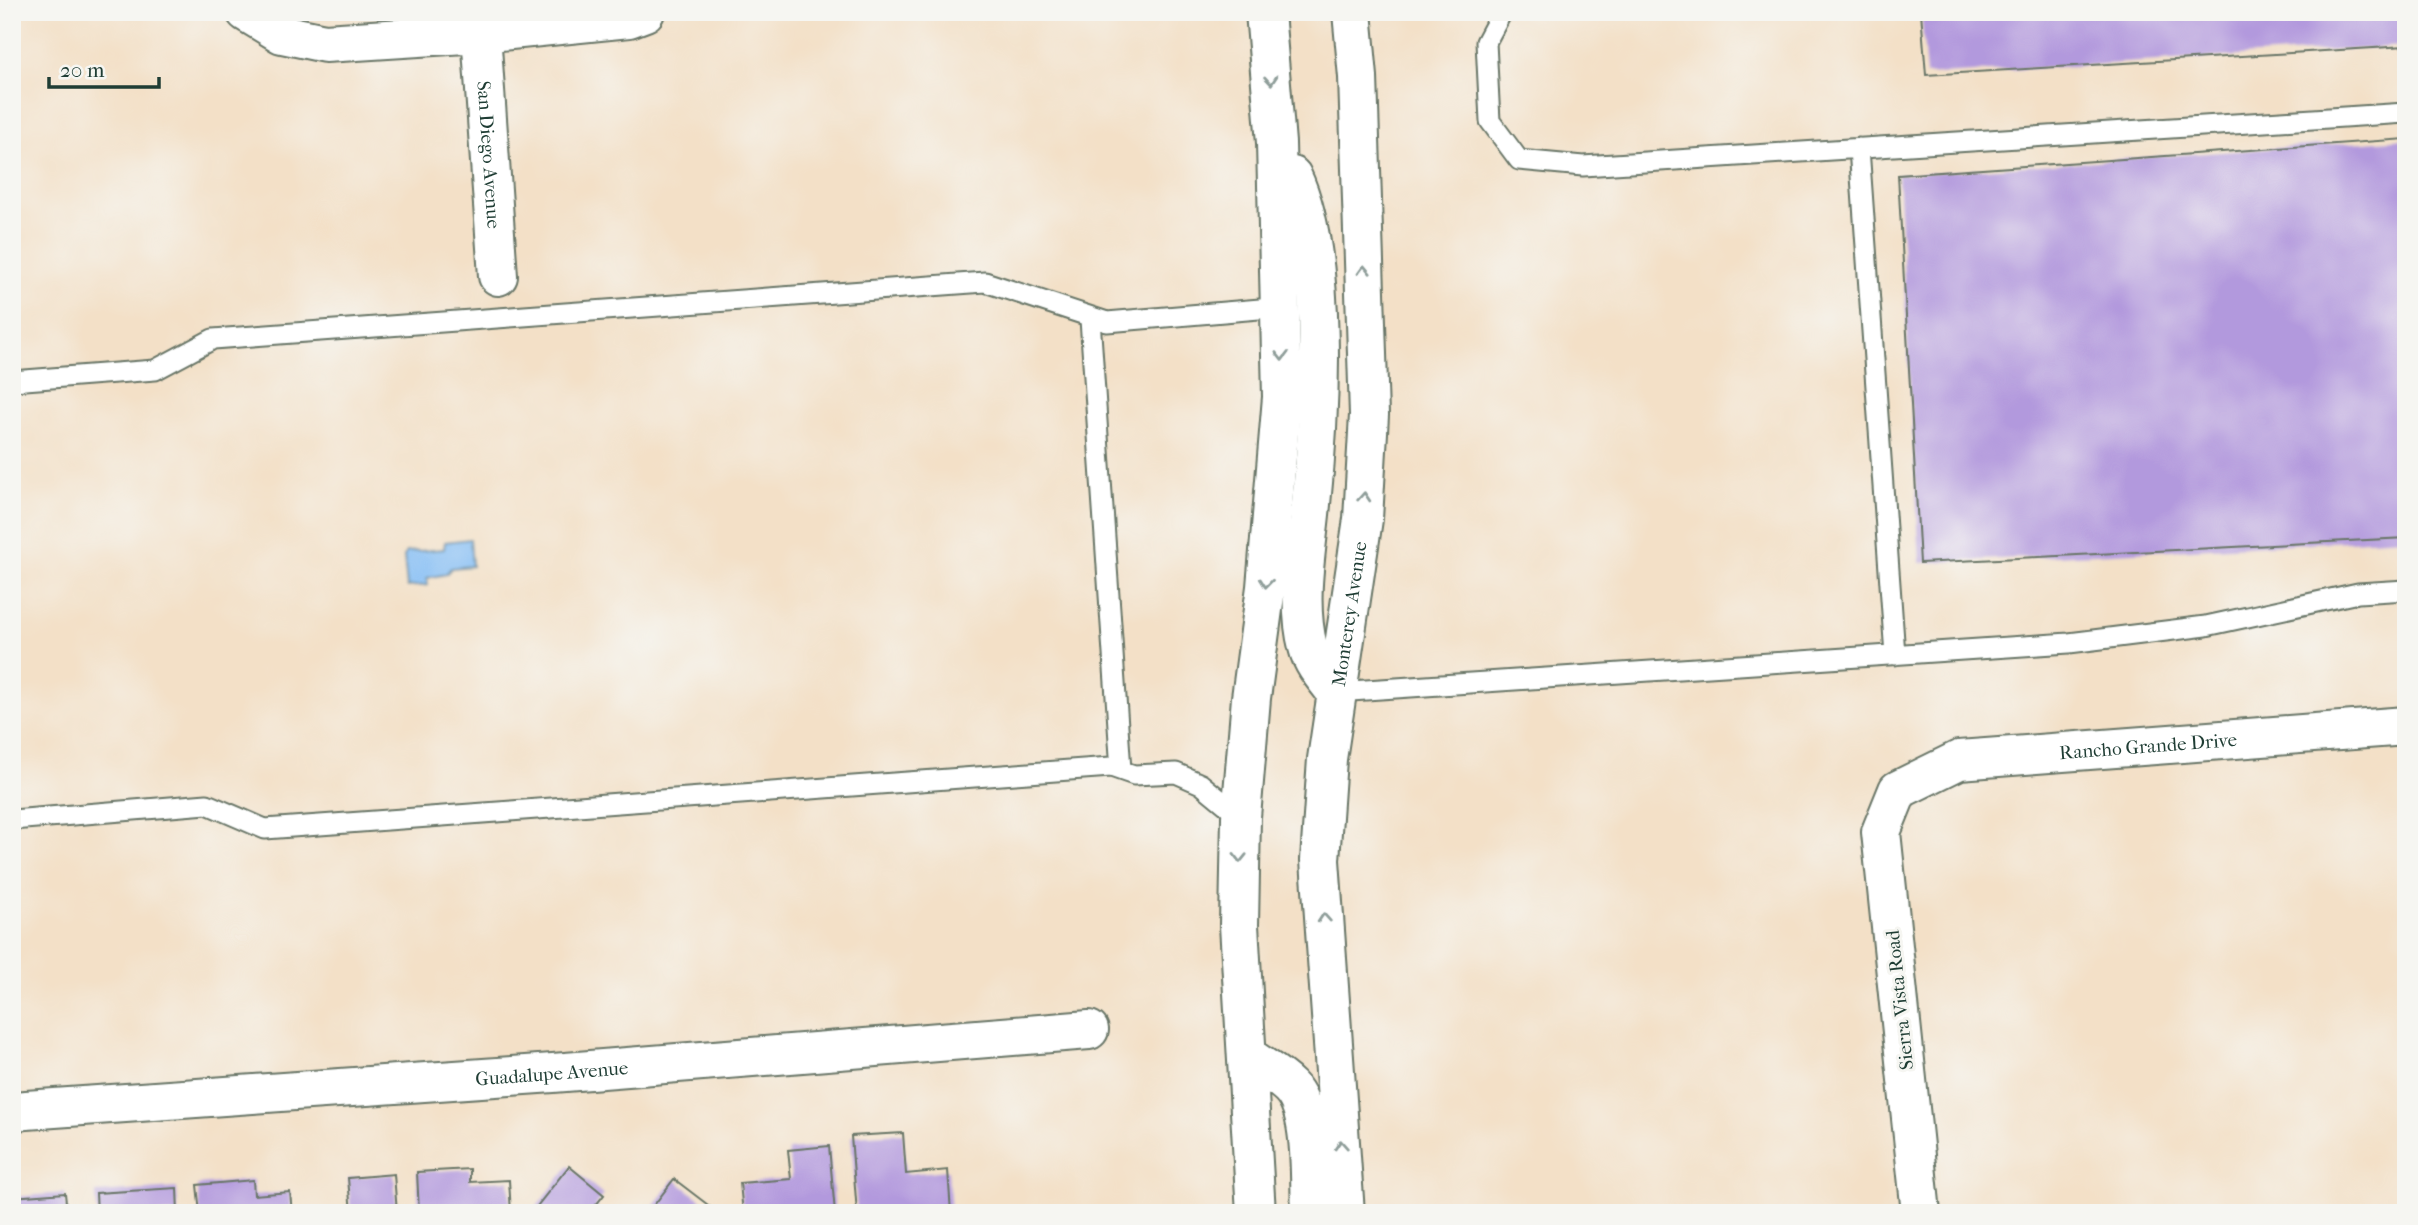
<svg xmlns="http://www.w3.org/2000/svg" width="2418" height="1225" font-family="'IM FELL French Canon',serif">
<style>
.water{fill:#84bdf5;stroke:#527d94;stroke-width:2}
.building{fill:#b299dd}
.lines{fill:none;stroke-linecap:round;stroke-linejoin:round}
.lane-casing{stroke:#697667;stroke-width:23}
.street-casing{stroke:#697667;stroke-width:42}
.primary-casing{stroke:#697667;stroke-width:42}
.lane{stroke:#fff;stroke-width:19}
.street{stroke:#fff;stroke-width:38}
.primary{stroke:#fff;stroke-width:38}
.oneway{stroke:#8f9e9a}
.labels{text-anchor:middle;stroke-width:6;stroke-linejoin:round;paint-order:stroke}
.street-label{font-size:19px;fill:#1f3d34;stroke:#f6f6f2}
</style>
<rect width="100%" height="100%" fill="#f6f6f2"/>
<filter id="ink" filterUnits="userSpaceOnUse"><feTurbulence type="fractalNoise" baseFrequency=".0143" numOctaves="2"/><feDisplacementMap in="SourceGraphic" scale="14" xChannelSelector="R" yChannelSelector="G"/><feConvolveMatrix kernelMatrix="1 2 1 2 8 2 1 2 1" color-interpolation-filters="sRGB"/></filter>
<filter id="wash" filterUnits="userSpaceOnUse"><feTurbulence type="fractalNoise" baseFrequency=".00686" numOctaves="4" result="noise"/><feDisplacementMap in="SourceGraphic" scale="28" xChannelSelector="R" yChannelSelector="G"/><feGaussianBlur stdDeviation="1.57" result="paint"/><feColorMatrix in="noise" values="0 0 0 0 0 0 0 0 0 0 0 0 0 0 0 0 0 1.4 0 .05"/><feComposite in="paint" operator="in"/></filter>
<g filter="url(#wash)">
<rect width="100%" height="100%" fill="#f3e0c7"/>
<path class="water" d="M470,539l2,27 -21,2 -5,6 -19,4 1,7 -21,2 -3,-31 3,-4 37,-3 1,-7z"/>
<g id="blocks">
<path class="building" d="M1921,12h485v34l-480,29z
M2406,139v399l-486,25 -22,-388z
M903,1133l3,41 42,-4 3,43h-94l-6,-77z
M829,1146l6,67h-92l-3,-30 51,-4 -3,-29z
M569,1166l35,29 -9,11 9,7h-67l-3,-3z
M470,1169v13l39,-2 2,33h-92l-2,-41z
M394,1174l3,39h-46l-3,-35z
M674,1179l42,32 -2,2h-66z
M253,1180l1,15 36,-3 2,21h-92l-3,-28z
M177,1188l1,25h-81l-1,-20z
M65,1193l2,20h-55v-16z"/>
</g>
</g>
<g filter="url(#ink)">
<use href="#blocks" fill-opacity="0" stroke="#697667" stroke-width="2"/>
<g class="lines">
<defs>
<path id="lane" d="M1502,12l-16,30 4,79 29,39 64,6 823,-53
M1859,148l36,507
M1090,319l31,451
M12,381l143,-11 58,-31 772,-57 122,40 175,-15
M1336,692l733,-49 137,-17 152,-33 48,-3
M12,820l195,-16 58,25 846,-62 23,8 42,-2 25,11 40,33"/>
<g id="street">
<path d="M246,12l36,22 43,9 156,-10 148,-15 16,-6"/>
<path id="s1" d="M481,33l17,243"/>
<path id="s2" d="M12,1111l541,-38 536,-43"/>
<path id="s3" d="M1921,1213l-40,-381 17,-42 61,-30 447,-34"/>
</g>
<g id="primary">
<path d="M1292,176c37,78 28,241 19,328 -4,46 -15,97 -3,143 4,17 17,31 28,45"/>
<path d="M1247,1056c14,10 31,19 43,31 24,24 19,92 21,126"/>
<path d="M1256,1213l-17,-288 2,-108 10,-119 15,-111 16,-190 -6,-254 -11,-131"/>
<path id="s4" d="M1345,1213l-25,-353 7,-101 36,-240 6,-104 -11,-338 -6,-65"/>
</g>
</defs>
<use href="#lane" class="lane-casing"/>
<use href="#street" class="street-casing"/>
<use href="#primary" class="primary-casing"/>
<use href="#lane" class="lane"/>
<use href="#street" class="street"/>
<use href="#primary" class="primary"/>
</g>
<defs><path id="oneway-chevron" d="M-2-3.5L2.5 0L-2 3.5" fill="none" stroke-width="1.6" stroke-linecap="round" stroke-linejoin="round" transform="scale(1.75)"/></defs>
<g class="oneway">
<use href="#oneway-chevron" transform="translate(1271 80) rotate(85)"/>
<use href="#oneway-chevron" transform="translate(1364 270) rotate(-92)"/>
<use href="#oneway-chevron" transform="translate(1282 356) rotate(90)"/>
<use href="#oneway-chevron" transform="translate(1364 497) rotate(-86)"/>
<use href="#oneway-chevron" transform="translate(1266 583) rotate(96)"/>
<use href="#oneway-chevron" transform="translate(1240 858) rotate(91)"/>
<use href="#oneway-chevron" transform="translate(1324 918) rotate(-94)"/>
<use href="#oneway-chevron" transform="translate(1341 1145) rotate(-94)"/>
</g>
</g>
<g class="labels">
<g class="street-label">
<text dy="7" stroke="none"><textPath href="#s1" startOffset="122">San Diego Avenue</textPath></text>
<text dy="7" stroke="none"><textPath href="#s4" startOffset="602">Monterey Avenue</textPath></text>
<text dy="7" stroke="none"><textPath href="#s3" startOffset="686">Rancho Grande Drive</textPath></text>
<text transform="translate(1899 1000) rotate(-96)" y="7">Sierra Vista Road</text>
<text dy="7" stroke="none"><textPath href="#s2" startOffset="541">Guadalupe Avenue</textPath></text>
</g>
</g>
<rect width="2418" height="1225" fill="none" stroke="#f6f6f2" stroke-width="42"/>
<path d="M49 77v10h110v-10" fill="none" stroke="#1f3d34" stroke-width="3.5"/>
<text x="60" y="77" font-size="21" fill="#1f3d34" stroke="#f6f6f2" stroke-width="5" paint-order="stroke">20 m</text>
</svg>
